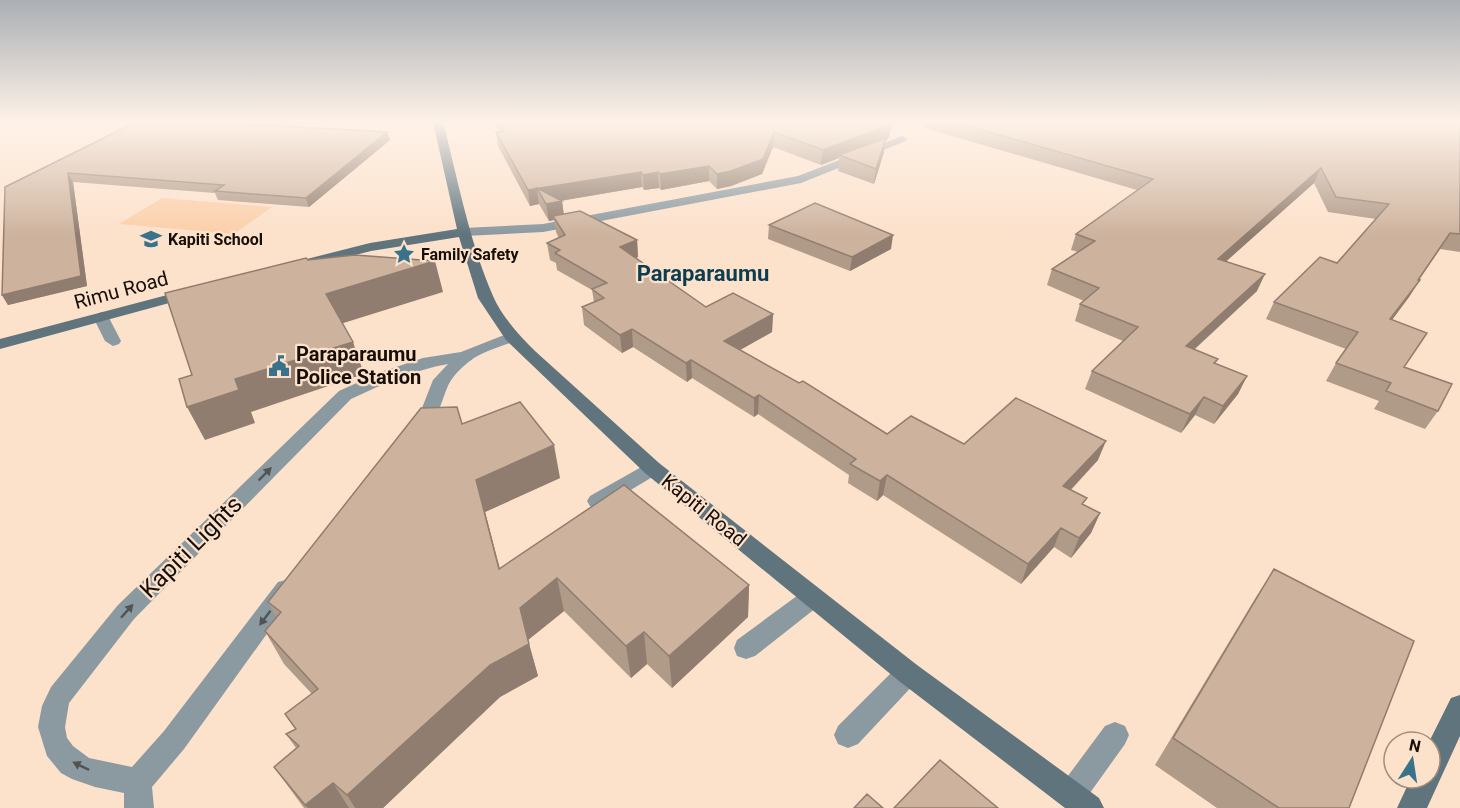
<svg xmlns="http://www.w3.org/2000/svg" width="1460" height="808" font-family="Roboto,sans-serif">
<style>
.green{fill:#fbcfaa}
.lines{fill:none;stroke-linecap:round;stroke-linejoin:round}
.lane{fill:#8b99a0;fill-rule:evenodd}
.street{fill:#8b99a0;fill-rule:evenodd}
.secondary{fill:#5f747d;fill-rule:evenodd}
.wall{fill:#b09a88}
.shaded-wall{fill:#907d6f}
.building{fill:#cdb39e;stroke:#907d6f;stroke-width:1.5}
.oneway{fill:#515454}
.labels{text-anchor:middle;stroke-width:4.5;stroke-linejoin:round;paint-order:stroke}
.far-poi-label{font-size:16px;font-weight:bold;fill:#170e07;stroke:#fce1cb;text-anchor:start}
.street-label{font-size:20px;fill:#170e07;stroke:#fce1cb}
.poi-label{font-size:20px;font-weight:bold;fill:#170e07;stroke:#fce1cb;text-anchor:start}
.far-district-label{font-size:22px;font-weight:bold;fill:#0a3d4f;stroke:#fce1cb}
.near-street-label{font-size:24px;fill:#170e07;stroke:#fce1cb}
</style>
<rect width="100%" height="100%" fill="#fce1cb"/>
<path class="green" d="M162,198l110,9 -38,27 -115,-10z"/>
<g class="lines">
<path class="lane" d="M101,312l6,2 14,27 -2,3 -6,2 -8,-5 -12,-24z
M512,332l8,5 -2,3c-15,6 -36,11 -48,21 -7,5 -16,14 -20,21 -9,15 -14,57 -40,50l-2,-4 14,-20 11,-28 15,-16c-34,6 -65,20 -97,35l-217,220 -65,84 -4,24 2,11 6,8 16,12 43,9 32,-36 114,-149 8,-2 8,2 4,7 -4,7 -110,153 -32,38 2,21h-30v-15l-29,-6 -23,-8 -11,-6 -14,-17 -9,-29 4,-21 9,-19 67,-82 221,-214 42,-19 42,-14 38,-6z
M652,461l7,2 3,5 -3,5 -55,33 -7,2 -7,-2 -3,-5 3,-5z
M813,588l8,2 4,7 -4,7 -66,52 -9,3 -9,-3 -3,-8 3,-8 68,-50z
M908,662l9,3 4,8 -4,8 -59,63 -10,4 -10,-4 -4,-9 4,-9 61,-61z
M1115,722l10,4 4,9 -4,9 -43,60 -9,4 -11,-4 -4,-10 4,-10 43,-58z"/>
<path class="street" d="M902,136l5,3 -1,2 -105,42 -258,49 -79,4 -7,-4 7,-4 79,-4 255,-48z"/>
<path class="secondary" d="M433,122h10c15,58 26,119 50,174 9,21 27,40 42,55l124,112 258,202 182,133 5,10h-39l-166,-127 -254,-208 -139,-133 -28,-42 -19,-61 -88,14 -67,17 -5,-1 -2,-3 2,-3 71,-18 87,-14z
M190,289l7,4 -2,3 -195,53v-10z
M1460,695v41l-33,72h-30l14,-30h19l-1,-36 22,-44z"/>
</g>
<path class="wall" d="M136,122l251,10 3,8 -81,67 -91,-7 -3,-7 -142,-11 14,104 -79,19 -6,-10 3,-108z
M493,122h400l-5,17 -3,1 -1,12 -10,32 -36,-13 1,-13 -18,7 -48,-18 -11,27 -31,12 -14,3 -8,-8 -48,9 -2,-2 -15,2 -2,-3 -81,14h1l2,13 73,26 1,17 -3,1 71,49 67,7 -1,18 -32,18 147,84 211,26 -27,30 13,15 16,8 -9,20 -20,25 -17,-11 -33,37 -138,-89 -6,6 -29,-18 1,-8 -91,-61 -4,3 -62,-39 -5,4 -54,-35 -11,6 -38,-28 -2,-18 12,-5 -2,-12 -35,-20 -1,-7 -6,-3 -3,-17 12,-5 -3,-6 -2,-12 -5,1 -10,-17 -9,2 -32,-60 -2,-14h3z
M926,122h534v130l-20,-3 -21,31 -10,17 -17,23 13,47 33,44 -13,18 -51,-20 5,-8 -53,-20 10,-18 10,-14 -80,-30 8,-17 63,-39 39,-44 -48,-7 -14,-29 -88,78 31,30 -63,59 24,9 -3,5 32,12 -9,18 -24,30 -19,-9 -14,18 -96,-44 7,-18 31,-30 -48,-20 5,-17 4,-3 -37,-16 5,-16 26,-17 -7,-2 5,-16 61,-44 -212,-62z
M769,225l122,24 -41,22 -82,-32z
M462,424l98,54 -75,34 15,57 249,16 -1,32 -76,71 -25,-24 -16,14 -67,-67 -36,29 10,36 -38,21 -117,111h-79l-30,-41 22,-19 -10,-14 9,-5 -10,-15 27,-20 -28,-30 -19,-33 11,-14 -8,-15z
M1274,569l75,239h-132l-62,-43 101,-168z"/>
<path class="shaded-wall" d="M891,122h2l-5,17 -3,1 -1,12 -10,32 2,-15 -37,-14v3l-18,7 2,-15z
M387,132l3,8 -81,67 -3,-9z
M774,132l-1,15 -11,27 -31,12 -14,3v-15z
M709,166v15l-48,9 -1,-16z
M1321,168l-7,15 -103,92 7,-16z
M641,172l1,15 -96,16 -9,-14z
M658,172l1,16 -15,2 -1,-15z
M68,173l5,9 14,104 -79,19 -6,-10z
M537,189l2,15 -9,2 -2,-16z
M562,201l2,17 -11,-2 1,4 -5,1 -3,-17z
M1450,233l-10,16 -33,47 11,-16z
M893,235l-2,14 -41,22 2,-14z
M637,240l1,17 -17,7 -1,-17z
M435,261l8,31 -106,33 -11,-31z
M1265,274l-8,17 -79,73 8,-18z
M1420,280l-11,17 -30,40 11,-18z
M773,314l-1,18 -48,27v-18z
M632,329l1,18 -11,6 -2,-18z
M353,342l11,32 -113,38 4,11 -50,17 -18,-33 48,-28z
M691,360l1,18 -5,4 -1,-19z
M1247,376l-9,18 -24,30 9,-18z
M759,395l-1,19 -4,3v-19z
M1204,397l-9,18 -14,18 9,-19z
M1106,441l-8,19 -42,45 7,-19z
M554,445l6,33 -75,34 23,90 -32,-122z
M887,475l-4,20 -6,6 3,-20z
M1100,513l-9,20 -20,25 8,-20z
M1061,528l-7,19 -33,37 7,-20z
M557,578l7,33 -36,29 -8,-32z
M749,585l-1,32 -76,71 -3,-32z
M644,632l3,32 -16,14 -5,-32z
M529,644l9,32 -38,21 -117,111h-28l-8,-13 143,-130z
M333,783l16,25h-41l-3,-3z"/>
<path class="building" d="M136,122h71l180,10 -81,66 -91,-7 9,-6 -156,-12 13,103 -79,19 3,-108z
M498,122h393l-1,3 -67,25 -49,-18 -11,27 -32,12 -14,3 -8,-8 -49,8 -2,-2 -15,3 -2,-3 -113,18 -32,-58h8z
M954,122h506v112l-10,-1 -32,47h2l-30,39 37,14 -23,34 48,17 -14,27 -52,-20 5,-8 -55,-20 22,-31 -84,-30 46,-45 17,6 52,-59 -53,-7 -15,-29 -103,91 47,15 -79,72 32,13 -4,4 33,13 -24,30 -19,-9 -14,17 -98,-43 46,-44 -58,-23 19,-16 -47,-19 43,-28 -19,-7 77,-55z
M886,138l-10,31 -37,-14z
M537,188l25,13 -16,3z
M815,203l78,32 -41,22 -83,-32z
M580,211l57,29 -17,7 86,60 27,-14 40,21 -49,27 75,42 4,-2 84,53 24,-18 53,28 52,-46 90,43 -43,45 24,12 -5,6 18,9 -21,25 -18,-10 -33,36 -141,-89 -7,6 -30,-17 6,-5 -97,-64 -5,3 -63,-38 -5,3 -54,-34 -12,6 -38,-28 22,-9 -12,-9 15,-6 -52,-30 5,-3 -13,-7 18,-8 -12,-19z
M355,255l80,6 -109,33 27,48 -118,37 4,11 -52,17 -8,-28 13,-4 -27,-82 141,-35 2,2z
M520,402l34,43 -78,35 23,89 125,-84 125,100 -80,71 -25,-24 -18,14 -69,-68 -37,30 9,36 -39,21 -143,130 -14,-12 -28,22 -31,-38 25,-21 -13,-12 10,-5 -11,-15 33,-25 -53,-58 16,-19 -13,-10 153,-194 36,-1 5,17z
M1274,569l140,72 -65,167h-70l-106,-70z
M940,760l58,48h-104z
M867,794l16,14h-29z"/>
<defs><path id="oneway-solid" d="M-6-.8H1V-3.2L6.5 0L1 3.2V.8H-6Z" transform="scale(1.5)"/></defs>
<g class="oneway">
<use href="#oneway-solid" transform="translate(265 474) rotate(-45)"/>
<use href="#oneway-solid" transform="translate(127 611) rotate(-48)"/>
<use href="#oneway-solid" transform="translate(265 618) rotate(127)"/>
<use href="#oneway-solid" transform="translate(81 766) rotate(-154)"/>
</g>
<linearGradient id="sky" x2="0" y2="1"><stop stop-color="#abafb4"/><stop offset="0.52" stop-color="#fef2e8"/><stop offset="1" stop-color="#fef2e8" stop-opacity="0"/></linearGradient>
<rect width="1460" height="235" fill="url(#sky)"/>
<defs>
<symbol id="school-bare" viewBox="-9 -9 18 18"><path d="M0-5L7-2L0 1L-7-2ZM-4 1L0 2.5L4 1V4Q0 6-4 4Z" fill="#38728b" stroke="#fce1cb" stroke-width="2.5" paint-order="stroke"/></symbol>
<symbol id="sight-bare" viewBox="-9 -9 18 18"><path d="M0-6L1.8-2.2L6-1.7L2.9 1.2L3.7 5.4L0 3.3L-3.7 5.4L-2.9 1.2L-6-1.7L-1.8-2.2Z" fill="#38728b" stroke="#fce1cb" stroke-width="2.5" paint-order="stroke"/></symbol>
<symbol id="civic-bare" viewBox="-9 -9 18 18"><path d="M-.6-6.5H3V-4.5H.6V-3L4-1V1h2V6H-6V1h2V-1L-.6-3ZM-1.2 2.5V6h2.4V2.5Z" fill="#38728b" stroke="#fce1cb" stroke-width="2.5" paint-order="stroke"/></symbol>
</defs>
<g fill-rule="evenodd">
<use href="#school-bare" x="136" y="224" width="30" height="30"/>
<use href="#sight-bare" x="389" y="239" width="30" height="30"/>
<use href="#civic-bare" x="264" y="351" width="30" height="30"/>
</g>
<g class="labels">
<g class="far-poi-label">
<text x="168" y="245">Kapiti School</text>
<text x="421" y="260">Family Safety</text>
</g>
<g class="street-label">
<text transform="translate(121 290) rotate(-15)" y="7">Rimu Road</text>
<text transform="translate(704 510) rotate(39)" y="7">Kapiti Road</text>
</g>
<g class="poi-label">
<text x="296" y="361">Paraparaumu<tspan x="296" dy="23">Police Station</tspan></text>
</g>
<g class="far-district-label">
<text x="703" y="281">Paraparaumu</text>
</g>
<g class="near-street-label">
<text transform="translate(191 547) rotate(-45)" y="8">Kapiti Lights</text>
</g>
</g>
<g transform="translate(1412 760) rotate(12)"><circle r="28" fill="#fce1cb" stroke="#a08d7d" stroke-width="1.5"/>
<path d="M0-4.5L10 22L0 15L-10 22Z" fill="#38728b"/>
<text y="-9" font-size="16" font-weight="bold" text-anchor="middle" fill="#170e07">N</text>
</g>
</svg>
